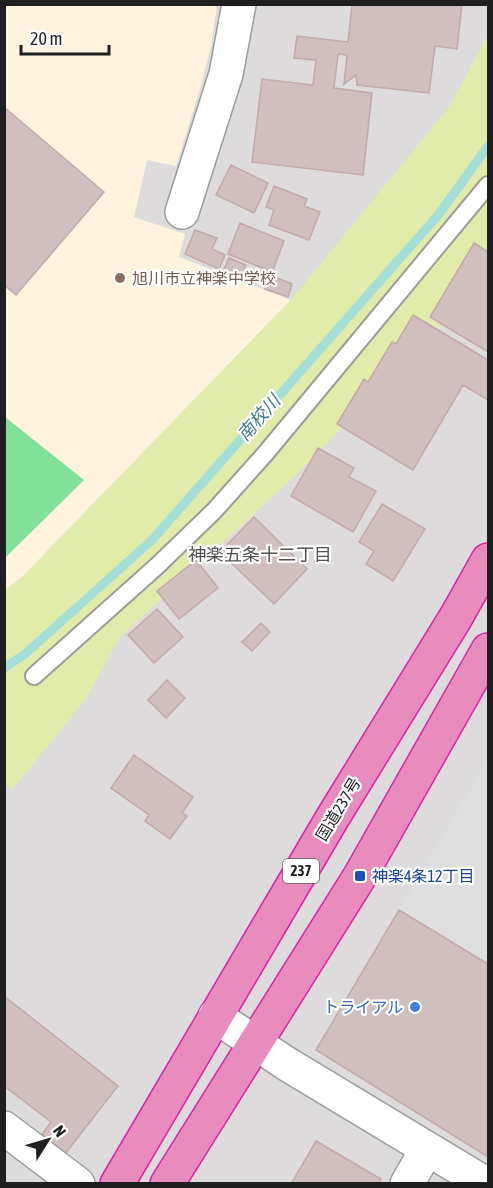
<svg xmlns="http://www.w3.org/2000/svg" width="493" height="1188" font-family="'Asap Condensed','Noto Sans JP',sans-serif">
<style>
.residential{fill:#dddbdc}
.education{fill:#fff3de}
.grass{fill:#e1ebaa}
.pitch{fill:#81e09a}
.parking{fill:#dfdfdf}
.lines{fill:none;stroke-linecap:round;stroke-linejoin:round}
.stream{stroke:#a4ded6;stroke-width:9}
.building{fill:#cfbfbe;stroke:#c2a9a7;stroke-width:1.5}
.lane-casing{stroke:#9c9c9c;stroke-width:20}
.street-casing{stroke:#9c9c9c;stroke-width:36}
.highway-casing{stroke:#de21a5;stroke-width:36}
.lane{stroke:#fff;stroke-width:16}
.street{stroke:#fff;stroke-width:33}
.highway{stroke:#e88bbd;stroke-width:33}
.education-dot{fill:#8d6e63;stroke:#fff;stroke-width:2}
.transit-dot{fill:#1a4fb4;stroke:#fff;stroke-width:2}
.shop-dot{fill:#3f7fe0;stroke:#fff;stroke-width:2}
.labels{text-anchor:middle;stroke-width:4.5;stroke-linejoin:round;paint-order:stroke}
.shield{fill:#fff;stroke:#626262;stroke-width:1.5}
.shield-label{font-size:15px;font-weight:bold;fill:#1f1f1f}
.education-label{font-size:16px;fill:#785e54;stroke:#fff;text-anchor:start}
.street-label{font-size:16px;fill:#1f1f1f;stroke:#fff}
.transit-label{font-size:16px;fill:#164399;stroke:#fff;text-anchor:start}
.shop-label{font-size:16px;fill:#366cbe;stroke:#fff;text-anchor:end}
.water-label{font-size:18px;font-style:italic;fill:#3b7d88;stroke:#fff}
.neighbourhood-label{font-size:18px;fill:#525252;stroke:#fff}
</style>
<rect width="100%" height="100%" fill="#f0e8e4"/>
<path class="residential" d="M5,5h483v1178h-483z"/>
<path class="education" d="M5,5h212l-6,41 -11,43 -24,77 -29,-6 -13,57 51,17 -6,23 112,43 -268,276 -18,15z"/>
<path class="grass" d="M488,35v225l-43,61 -148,153 -177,163 -34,62 -74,91 -8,-7v-192l19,-15 268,-276 158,-193z"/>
<path class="pitch" d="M5,417l79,63 -79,78z"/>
<path class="parking" d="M488,759v205l-89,-54z"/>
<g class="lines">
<path class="stream" d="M4,668l21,-14 127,-114 287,-326 49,-68"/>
</g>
<path class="building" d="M352,4h110l-5,45 -22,-3 -6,47 -72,-8 -1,-10 -12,9 3,-29 -9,-1 -4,34 38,5 -9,82 -111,-13 10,-83 51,6 3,-25 -22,-2 3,-22 51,6z
M4,107l100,85 -88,103 -12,-10z
M231,165l37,18 -14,30 -38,-18z
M274,186l33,13 -3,7 16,6 -11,28 -40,-15 5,-15 -8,-3z
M240,223l44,18 -12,31 -44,-18z
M195,230l22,8 -5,11 13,6 -6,14 -34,-15z
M474,243l14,9v100l-58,-35z
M229,258l17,7 -5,13 -18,-7z
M270,275l22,9 -4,13 -23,-8z
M413,315l75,45v40l-25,-15 -50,85 -76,-46 27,-45 4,3 24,-40 4,2z
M318,448l36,20 -5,9 27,14 -23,41 -62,-36z
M382,504l43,25 -32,52 -27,-17 8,-13 -15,-9z
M254,517l53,52 -33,35 -54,-52z
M196,560l22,28 -39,31 -22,-28z
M157,609l26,28 -29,26 -26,-28z
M261,623l9,9 -18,19 -10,-9z
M167,680l18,18 -19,20 -18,-18z
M134,755l59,42 -11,16 5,3 -17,23 -25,-18 4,-6 -38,-27z
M399,910l89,54v193l-172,-107z
M4,996l114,90 -53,68 -24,-18 10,-14 -47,-36z
M316,1141l65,38 -3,5h-87z"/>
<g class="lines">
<defs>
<path id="lane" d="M34,676l123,-110 57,-55 51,-57 223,-269"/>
<path id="street" d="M182,212l44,-138 13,-70
M215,1016l72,48 199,120
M4,1128l74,56
M407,1184l20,-35"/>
<path id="highway" d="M117,1184l216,-367 123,-200 32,-57
M167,1184l193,-308 128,-226"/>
</defs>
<use href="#lane" class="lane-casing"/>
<use href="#street" class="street-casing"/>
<use href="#highway" class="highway-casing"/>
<use href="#lane" class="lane"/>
<use href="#street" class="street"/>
<use href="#highway" class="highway"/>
</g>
<circle class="education-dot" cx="120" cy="278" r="6"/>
<rect class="transit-dot" x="354" y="870" width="12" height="12" rx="3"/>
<circle class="shop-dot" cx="415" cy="1007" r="6"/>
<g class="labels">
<rect class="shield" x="283" y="859" width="36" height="24" rx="4.5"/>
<g class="shield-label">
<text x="301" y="876">237</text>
</g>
<g class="education-label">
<text x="132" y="284">旭川市立神楽中学校</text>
</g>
<g class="street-label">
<text transform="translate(338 809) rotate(-59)" y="6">国道237号</text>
</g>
<g class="transit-label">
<text x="372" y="882">神楽4条12丁目</text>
</g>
<g class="shop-label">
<text x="403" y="1013">トライアル</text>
</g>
<g class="water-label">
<text transform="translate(259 418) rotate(-49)" y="6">南校川</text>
</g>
<g class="neighbourhood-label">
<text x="260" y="561">神楽五条十二丁目</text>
</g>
</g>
<rect width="493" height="1188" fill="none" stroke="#1f1f1f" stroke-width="12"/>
<g transform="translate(48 1140) rotate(53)" stroke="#ffffff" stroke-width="4.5" paint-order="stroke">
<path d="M0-4.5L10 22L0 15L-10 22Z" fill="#1f1f1f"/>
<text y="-9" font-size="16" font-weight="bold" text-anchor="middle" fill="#1f1f1f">N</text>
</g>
<path d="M21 45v9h88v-9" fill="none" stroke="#1f1f1f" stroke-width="3"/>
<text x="30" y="45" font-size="18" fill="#1f1f1f" stroke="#ffffff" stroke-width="4.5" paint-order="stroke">20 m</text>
</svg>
